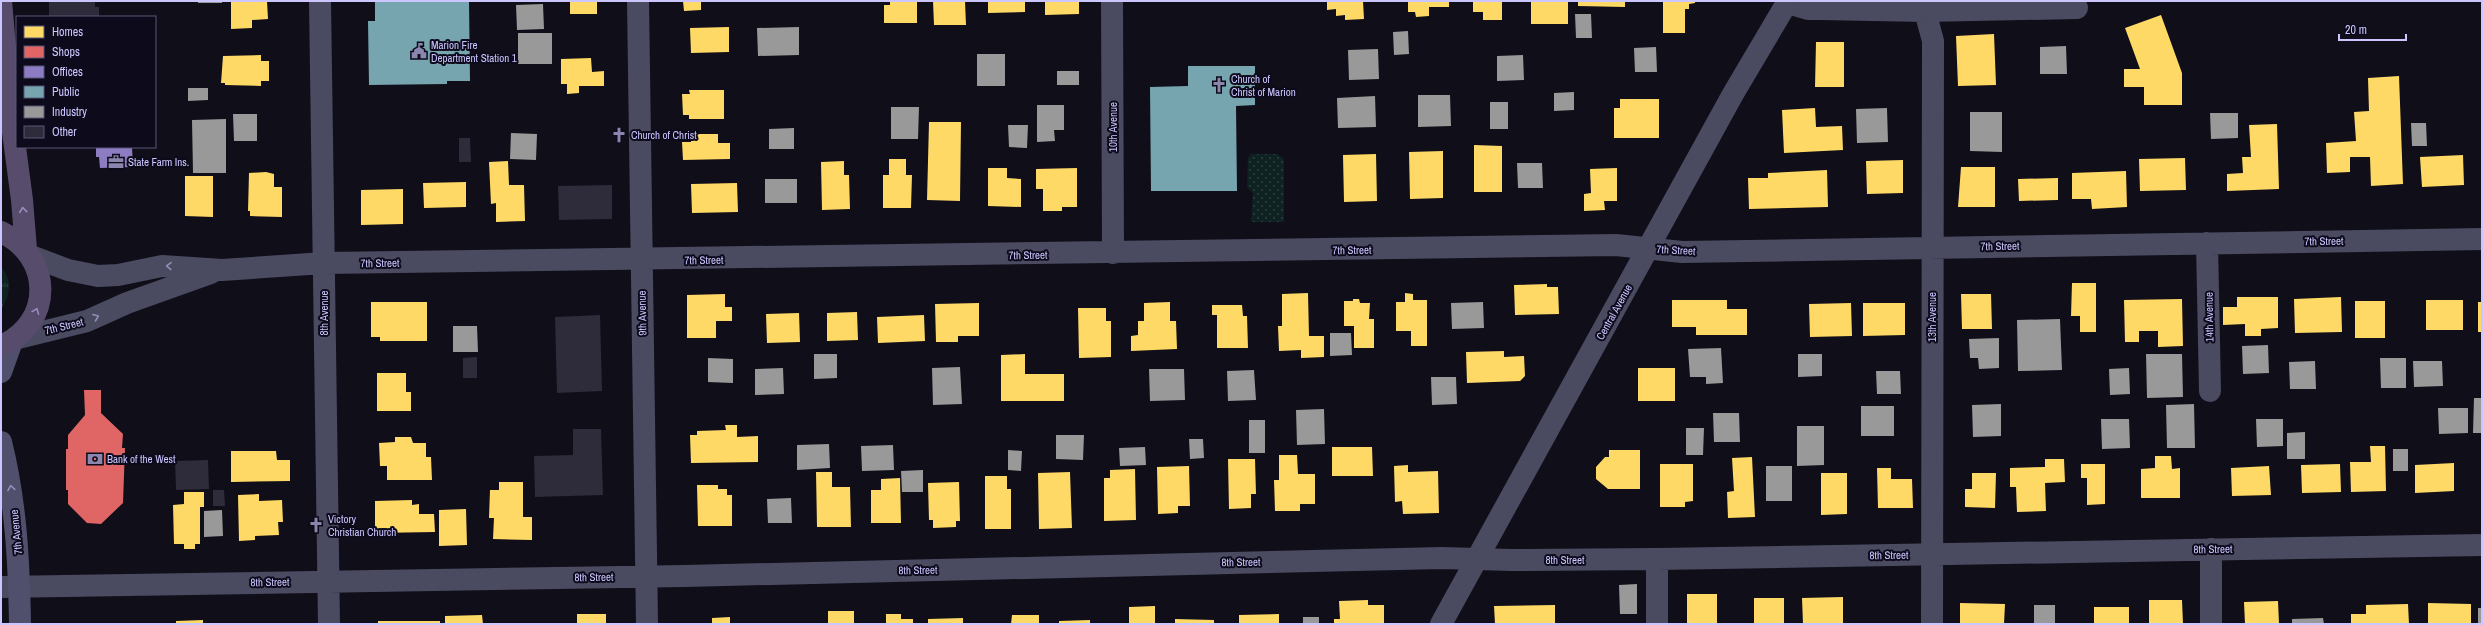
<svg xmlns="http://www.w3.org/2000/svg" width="2483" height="625" font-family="'Archivo Narrow',sans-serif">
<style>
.grass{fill:url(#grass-tufts)}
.park{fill:url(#park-dots)}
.homes{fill:#ffd966}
.shops{fill:#e06666}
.offices{fill:#8e7cc3}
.public{fill:#76a5af}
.industry{fill:#999}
.building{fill:#2e2b3b}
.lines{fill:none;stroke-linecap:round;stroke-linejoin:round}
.minor{stroke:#4a4a61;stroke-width:22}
.tertiary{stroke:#4a4a61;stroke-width:22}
.secondary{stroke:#504f6c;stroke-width:22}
.primary{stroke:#574c6b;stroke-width:22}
.oneway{stroke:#978fbc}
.oneway2{stroke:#918eb8}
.oneway3{stroke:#9490bd}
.labels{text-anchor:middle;stroke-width:4;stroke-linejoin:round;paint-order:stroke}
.poi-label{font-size:11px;fill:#cbc6ff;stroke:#0d0b1b;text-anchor:start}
.street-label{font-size:11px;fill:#cbc6ff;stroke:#0d0b1b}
</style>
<defs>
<pattern id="grass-tufts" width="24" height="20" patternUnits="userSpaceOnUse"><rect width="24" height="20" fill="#0e2222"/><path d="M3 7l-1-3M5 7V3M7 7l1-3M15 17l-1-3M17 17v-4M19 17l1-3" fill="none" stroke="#304143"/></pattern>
<pattern id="park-dots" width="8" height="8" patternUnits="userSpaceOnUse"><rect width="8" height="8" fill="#0e2222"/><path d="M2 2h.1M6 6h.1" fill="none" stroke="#304143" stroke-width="1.8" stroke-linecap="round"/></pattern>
</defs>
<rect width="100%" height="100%" fill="#100e18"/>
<path class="grass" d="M1,267c12,13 9,28 0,42z"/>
<path class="park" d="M1251,154h26l7,5v63h-33l2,-29 -6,-6 1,-29z"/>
<path class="homes" d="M231,1h36l1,18 -16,1v8l-21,1z
M570,1h27v13h-27z
M683,1h18v9l-17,1z
M890,1h27v22h-33v-18h6z
M933,1h32l1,24h-32z
M988,1h37v11l-37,1z
M1045,1h34v13l-34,1z
M1327,1h36l1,18 -19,1v-5l-9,1v-7l-9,1z
M1408,1h41v6h-20v9l-13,1 -1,-5h-7z
M1473,1h29v19h-19v-8h-10z
M1531,1h37v23h-37z
M1578,1h47v6l-47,-1z
M1663,1h32v2l-6,1v5h-4v24h-22z
M2161,15l21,58v32h-38v-18h-20v-18h16l-15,-41z
M729,27v25l-38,1 -1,-25z
M1994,34l2,51 -38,1 -2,-50z
M1816,42h28v45h-29z
M261,55v6h8v20h-8v5l-36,-1v-2h-4l2,-27z
M591,58l1,14 12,-1v15h-25v7l-12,1v-10h-6v-25z
M2399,76l4,108 -32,2 -1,-29h-20v15l-23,1 -1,-30 30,-2 -2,-29 15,-1 -1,-33z
M689,90h35v29h-35v-4h-6l-1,-21h8z
M1620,99h39v39h-45v-30h6z
M1815,108l1,19 26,-1 1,24 -59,3 -2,-43z
M929,122h32l-1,79 -33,-1z
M2277,124l2,65 -52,2v-17l16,-1 -1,-16h9l-2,-32z
M691,134h27v9h12v16l-47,1 -1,-18h9z
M1474,145l28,1v46h-28z
M1443,151v47l-33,1 -1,-47z
M1376,154l1,47 -33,1 -1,-47z
M2463,155l1,30 -42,2 -2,-30z
M2185,158l1,32 -46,1 -1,-32z
M889,159h17v16h6l-1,33h-28v-33h6z
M1903,160v33l-36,1 -1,-33z
M508,161l1,24h15l1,36 -29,1v-19l-5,1 -2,-42z
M844,161v14h5l1,34 -28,1 -1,-48z
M1961,167h34v40h-37z
M988,168h19v10l14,1v28l-33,-1z
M1077,168v39h-15v4h-19v-22h-7v-20z
M1617,168v33h-13l1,9 -21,1v-17l7,-1 -1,-24z
M1827,170l1,37 -79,2 -1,-31h20v-5z
M2126,171l1,36 -35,2 -1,-10h-19v-26z
M266,172l8,2v13h8v30l-32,-1v-5h-2l1,-38z
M185,176h28v41l-28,-1z
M2058,178v22l-39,1 -1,-22z
M466,182v25l-42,1 -1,-25z
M737,183l1,29 -46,1 -1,-29z
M403,189v35l-42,1v-35z
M2072,283h24v49h-16v-16h-9z
M1547,284v3h11l1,27 -44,1 -1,-30z
M1308,293l1,43h15v21l-23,1v-8l-22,1 -1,-25h4v-32z
M1405,293l8,1v6h14v46h-16v-15h-15v-29h9z
M725,294v13h7v14h-16v17h-29v-43z
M1961,294h30l1,35h-30z
M2237,297h41v31l-17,1v7h-16v-12l-22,1v-18h14z
M2341,297l1,35 -47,1 -1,-34z
M1353,299h6l1,4h10l-1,16h5v29h-20v-22h-10v-25h9z
M2182,299l1,47 -25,1v-16h-19v11h-14l-1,-42z
M1672,300h55v9h20v26h-51v-8h-24z
M2426,300h37v30h-37z
M2355,301h30v37h-30z
M371,302h56v39h-47v-4h-9z
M1170,302v19h6l1,28 -46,2v-15l7,-1v-14h6v-18z
M2478,302h4v30h-4z
M979,303v33h-21v6h-22l-1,-38z
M1851,303l1,33 -42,1 -1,-33z
M1863,303h42v32l-42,1z
M1212,305h30l1,11h4l1,32h-31v-33h-5z
M1078,308h28v13h5v36l-32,1z
M857,312l1,28 -31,1v-28z
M799,313l1,29 -33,1 -1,-29z
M924,315l1,26 -47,2 -1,-26z
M1504,351v6l20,-1 1,20 -5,5 -53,2 -1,-31z
M1025,354v20h39v27h-63v-46z
M1638,368h37v33h-37z
M377,373h29v19h5v19h-34z
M725,425h12v12l21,-1v26l-67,1 -1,-28h7v-4l29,-1z
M395,437h16l2,6h13v14h5l1,23h-45v-14h-7l-1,-23 16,-1z
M2370,446h15l1,45 -35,1 -1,-30h21z
M1332,447h40l1,29h-41z
M1609,450h31v39h-32l-12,-10v-12l9,-10h4z
M231,451h45l1,9h13v21l-59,1z
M1279,455h18l1,19h17v30h-15v7h-25l-1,-31h5z
M2155,456h16l1,13 8,-1v30h-39v-29l14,-1z
M1752,457l3,60 -27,1 -1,-26 7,-1 -2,-33z
M1228,459h27l1,35h-5v14l-22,1z
M2045,459h19l1,23 -20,1 1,28 -29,1 -1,-25h-6v-19l35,-1z
M2454,463v28l-39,2v-28z
M1660,464h33v37l-8,1v5h-25z
M2081,464h24v40l-18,1v-27h-6z
M2340,464l1,28 -39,1 -1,-28z
M1408,465v7l30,-1 1,42 -36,1 -1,-13 -7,1 -1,-36z
M1189,466l1,40h-12v7l-20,1 -1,-47z
M2269,466l2,29 -39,1 -1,-28z
M1877,468h14v11h21l1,29h-35z
M1135,469l1,51 -32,1v-43h6v-8z
M816,472h16v15h18l1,40h-34z
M1070,472l2,56 -33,1 -1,-56z
M1821,473h26v41l-26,1z
M1972,473h24l-1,35 -30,-1v-18h7z
M985,476h22v13h4v40h-26z
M900,478l1,45h-30v-33h10v-11z
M499,482h24v35h9v23l-39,-1 1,-21h-5l1,-28h9z
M959,482l1,39h-4v6l-23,1v-8h-4l-1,-37z
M697,485h21v4h9v6h5v31h-34z
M184,492h20v15h-4v37h-5v5h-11v-5h-10l-1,-39 11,-1z
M259,494v7l23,-1 1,22h-5l1,13 -24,1v4l-16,1 -1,-46z
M412,500v5l7,-1v10h15l1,18 -60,1v-32z
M466,509l1,36 -28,1v-36z
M1687,594h30v30h-30z
M1843,597v27h-40l-1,-26z
M1754,598h30v26h-30z
M1368,600v5h16v19h-50v-5h6l-1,-18z
M2149,600h33l1,24h-34z
M2278,601l1,23h-34l-1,-22z
M1960,603l45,1 -1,20h-44z
M2428,603l43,1v20h-43z
M2408,604l1,20h-58v-10h15v-9z
M1555,605v19h-60l-1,-18z
M1155,606v18h-26v-17z
M2094,607h35v17h-35z
M828,611h26v13h-26z
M577,614h29v10h-29z
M886,614h15v5h12v5h-27z
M1279,614v10h-40v-9z
M482,615l1,9h-38v-8z
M1012,615h27v9h-28z
M730,617v7h-18v-6z
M963,618v6h-35v-5z
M1175,619l39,1v4h-39z
M203,620v4h-27v-3z
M1090,620v4h-31v-3z
M378,621h62v3h-62z"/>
<path class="shops" d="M84,390h17v23l22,21 -1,14h3l-2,55 -22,21 -14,-1 -19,-19v-14h-2v-41h2v-14l17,-20z"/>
<path class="offices" d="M96,147h36l1,20 -33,1 -1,-11h-3z"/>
<path class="public" d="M375,1h94l1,80h-23v3l-78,1 -1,-64h7z
M1188,66h67v39l-19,1 1,85h-86l-1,-104 38,-1z"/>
<path class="industry" d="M198,1h24v2h-24z
M543,4l1,25 -27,1 -1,-25z
M1575,14h16l1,24h-16z
M799,27v28l-41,1 -1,-28z
M1408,31l1,23 -15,1 -1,-23z
M518,33h34v31h-34z
M2066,46l1,28h-27v-27z
M1656,47l1,25h-22l-1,-24z
M1378,49l1,30 -30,1 -1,-30z
M977,54h28v32h-28z
M1523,55l1,25 -27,1v-25z
M1057,71h22v14h-22z
M188,88h20v12l-20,1z
M1574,92v18l-20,1v-18z
M1418,95h32l1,31 -33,1z
M1375,96l1,31 -38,1 -1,-30z
M1490,102h18v27h-18z
M1037,105h27v25h-10l1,11 -18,1z
M891,107h28l-1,32h-27z
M1887,108l1,34 -31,1 -1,-34z
M1970,112h32v40l-32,-1z
M2210,113h28v25l-27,1z
M233,114h24v27h-23z
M226,119v54h-33l-1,-53z
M2411,123h15l1,23h-15z
M1008,125h20l-1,23 -18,-1z
M794,128v21h-25v-20z
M511,133l26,1 -1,26 -26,-1z
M1517,163h25l1,25h-25z
M765,179h32v24h-32z
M1483,302l1,26 -32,1 -1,-26z
M2060,319l2,51 -44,1 -1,-51z
M453,326h24l1,26h-25z
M1330,333h21l1,22 -22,1z
M1999,338v30l-20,1 -1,-11h-8l-1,-19z
M2268,345l1,28 -26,1 -1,-28z
M1721,348l2,35 -17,1v-7h-16l-2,-28z
M814,354h23v24l-23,1z
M1798,354h24v22l-24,1z
M2146,354h36l1,43 -36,1z
M708,358l25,1v24l-25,-1z
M2380,358h26v30h-25z
M2315,361l1,28h-26l-1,-27z
M2413,361h29l1,25 -29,1z
M960,367l2,37 -29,1 -1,-37z
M783,368l1,26 -29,1v-26z
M2129,368l1,26 -20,1 -1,-26z
M1149,369h35l1,31 -35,1z
M1254,370l2,30 -28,1 -1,-30z
M1876,371h24l1,23h-24z
M1431,377h25l1,27 -25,1z
M2474,398h8v35h-9z
M2001,404v32l-28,1 -1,-32z
M2194,404l1,44h-28l-1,-43z
M1861,406h33v30h-33z
M2438,408h30v25l-29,1z
M1324,409l1,35 -28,1 -1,-35z
M1713,413h26l1,29h-26z
M2101,419h28l1,29 -28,1z
M2256,419h27v27l-26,1z
M1249,420h16v33h-16z
M1797,426h27v39l-27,1z
M1686,428h18l-1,27h-17z
M2305,432v27h-18v-26z
M1056,435h28l-1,25 -27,-1z
M1189,439h14l1,19 -14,1z
M829,444l1,24 -33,2v-25z
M893,445l1,25 -32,1 -1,-25z
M1145,447l1,18 -26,1 -1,-18z
M2393,449h15v22h-15z
M1008,450l14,1 -1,20 -13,-1z
M1766,466h26v35h-26z
M923,470v22h-21l-1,-21z
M791,498l1,25h-24l-1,-24z
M222,510l1,26 -19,1v-26z
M1637,584v30h-17l-1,-29z
M2034,605h21v19h-21z
M2478,608h4v16h-4z
M1303,617h16v7h-16z
M2323,618l1,6h-32v-5z"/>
<path class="building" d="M49,1h46v6h4v10h-50z
M459,138h11l1,24h-12z
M612,185v34l-53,1 -1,-34z
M600,315l2,76 -45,2 -2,-76z
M477,357v21h-14v-20z
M573,429h28l2,66 -68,2 -1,-41 39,-1z
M208,460l1,29 -33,1 -1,-29z
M213,490h11l1,16h-12z"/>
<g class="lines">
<path class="minor" d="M320,1l9,623
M638,1l9,623
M1112,1l1,252
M1787,3l21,6h11l106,2 152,-3
M1925,11l8,30 -1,583
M2207,243l3,148
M31,256l37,14 30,6 20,-1 44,-9 60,4 102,-7 1292,-18 66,7 800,-13
M18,338l69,-17 40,-18 84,-30
M2211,549v75
M1,587l684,-11 757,-18 69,2 146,-1 825,-14
M1657,624v-65"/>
<path class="tertiary" d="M1441,624l292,-530 55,-93"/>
<path class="secondary" d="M1,372l11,-31
M1,442c15,60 18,120 19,182"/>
<path class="primary" d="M1,1l10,116 11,83 4,49
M1,232c52,24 53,91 0,114"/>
</g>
<defs><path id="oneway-chevron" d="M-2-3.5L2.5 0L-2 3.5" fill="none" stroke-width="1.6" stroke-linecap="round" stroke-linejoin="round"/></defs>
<g class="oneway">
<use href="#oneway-chevron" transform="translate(23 210) rotate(-96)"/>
<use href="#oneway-chevron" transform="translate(36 311) rotate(-69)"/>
</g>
<g class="oneway2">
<use href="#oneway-chevron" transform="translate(169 266) rotate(-179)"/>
<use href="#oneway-chevron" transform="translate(96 317) rotate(-22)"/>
</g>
<use class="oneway3" href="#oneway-chevron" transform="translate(11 488) rotate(-99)"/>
<defs>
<symbol id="civic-bare" viewBox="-9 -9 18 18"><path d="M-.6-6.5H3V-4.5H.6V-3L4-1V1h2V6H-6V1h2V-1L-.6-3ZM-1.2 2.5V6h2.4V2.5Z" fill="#8a86ae" stroke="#0d0b1b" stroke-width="2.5" paint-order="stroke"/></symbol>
<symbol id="church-bare" viewBox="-9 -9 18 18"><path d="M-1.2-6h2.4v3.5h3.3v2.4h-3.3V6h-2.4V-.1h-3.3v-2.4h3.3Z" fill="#8a86ae" stroke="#0d0b1b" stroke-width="2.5" paint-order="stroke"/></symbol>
<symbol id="office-bare" viewBox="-9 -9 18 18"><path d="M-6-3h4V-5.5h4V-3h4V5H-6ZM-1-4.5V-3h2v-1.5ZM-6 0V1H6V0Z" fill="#8a86ae" stroke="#0d0b1b" stroke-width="2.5" paint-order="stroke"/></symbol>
<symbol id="bank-bare" viewBox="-9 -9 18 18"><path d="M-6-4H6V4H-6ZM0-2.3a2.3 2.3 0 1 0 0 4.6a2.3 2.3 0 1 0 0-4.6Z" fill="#8a86ae" stroke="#0d0b1b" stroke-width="2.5" paint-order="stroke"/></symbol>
</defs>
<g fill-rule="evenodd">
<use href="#civic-bare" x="408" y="40" width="22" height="22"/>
<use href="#church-bare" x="1208" y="74" width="22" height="22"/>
<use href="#church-bare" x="608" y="124" width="22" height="22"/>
<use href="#office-bare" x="105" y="151" width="22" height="22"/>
<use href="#bank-bare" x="84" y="448" width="22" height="22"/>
<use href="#church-bare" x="305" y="514" width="22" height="22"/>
</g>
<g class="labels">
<g class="poi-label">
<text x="431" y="49">Marion Fire<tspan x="431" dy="13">Department Station 1</tspan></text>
<text x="1231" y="83">Church of<tspan x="1231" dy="13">Christ of Marion</tspan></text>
<text x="631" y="139">Church of Christ</text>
<text x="128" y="166">State Farm Ins.</text>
<text x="107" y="463">Bank of the West</text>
<text x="328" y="523">Victory<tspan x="328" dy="13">Christian Church</tspan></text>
</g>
<g class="street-label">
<text transform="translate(1113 127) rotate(-90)" y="4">10th Avenue</text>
<text transform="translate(2324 241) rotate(-1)" y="4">7th Street</text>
<text transform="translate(2000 246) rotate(-1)" y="4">7th Street</text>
<text transform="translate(1352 250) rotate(-1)" y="4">7th Street</text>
<text transform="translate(1676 250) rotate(3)" y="4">7th Street</text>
<text transform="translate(1028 255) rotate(-1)" y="4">7th Street</text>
<text transform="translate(704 260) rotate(-1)" y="4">7th Street</text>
<text transform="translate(380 263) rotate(-1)" y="4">7th Street</text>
<text transform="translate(1614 312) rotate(-61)" y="4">Central Avenue</text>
<text transform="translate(324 313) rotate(-90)" y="4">8th Avenue</text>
<text transform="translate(642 313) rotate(-91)" y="4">9th Avenue</text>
<text transform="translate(1932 317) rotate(-90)" y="4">13th Avenue</text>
<text transform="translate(2209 317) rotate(-91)" y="4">14th Avenue</text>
<text transform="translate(64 326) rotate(-14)" y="4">7th Street</text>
<text transform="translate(16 532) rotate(-96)" y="4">7th Avenue</text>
<text transform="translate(2213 549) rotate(-1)" y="4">8th Street</text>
<text transform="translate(1889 555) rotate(-1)" y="4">8th Street</text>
<text x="1565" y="564">8th Street</text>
<text transform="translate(1241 562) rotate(-1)" y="4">8th Street</text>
<text transform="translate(918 570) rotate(-1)" y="4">8th Street</text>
<text transform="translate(594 577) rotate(-1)" y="4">8th Street</text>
<text transform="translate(270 582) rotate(-1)" y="4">8th Street</text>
</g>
</g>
<rect width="2483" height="625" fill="none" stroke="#cbc6ff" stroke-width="4"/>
<rect x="16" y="16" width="140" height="132" fill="#0d0b1b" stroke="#595676"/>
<rect x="24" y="26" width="20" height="12" fill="#ffd966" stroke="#595676"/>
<text x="52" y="36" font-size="12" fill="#cbc6ff">Homes</text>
<rect x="24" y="46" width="20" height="12" fill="#e06666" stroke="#595676"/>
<text x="52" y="56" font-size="12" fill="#cbc6ff">Shops</text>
<rect x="24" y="66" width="20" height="12" fill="#8e7cc3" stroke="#595676"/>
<text x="52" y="76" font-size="12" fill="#cbc6ff">Offices</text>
<rect x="24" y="86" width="20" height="12" fill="#76a5af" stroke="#595676"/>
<text x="52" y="96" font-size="12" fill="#cbc6ff">Public</text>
<rect x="24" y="106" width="20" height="12" fill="#999999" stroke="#595676"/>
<text x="52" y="116" font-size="12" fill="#cbc6ff">Industry</text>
<rect x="24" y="126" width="20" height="12" fill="#2e2b3b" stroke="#595676"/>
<text x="52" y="136" font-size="12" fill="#cbc6ff">Other</text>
<path d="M2339 34v6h67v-6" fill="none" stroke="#cbc6ff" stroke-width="2"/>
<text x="2345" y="34" font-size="12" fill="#cbc6ff" stroke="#0d0b1b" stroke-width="3" paint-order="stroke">20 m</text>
</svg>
